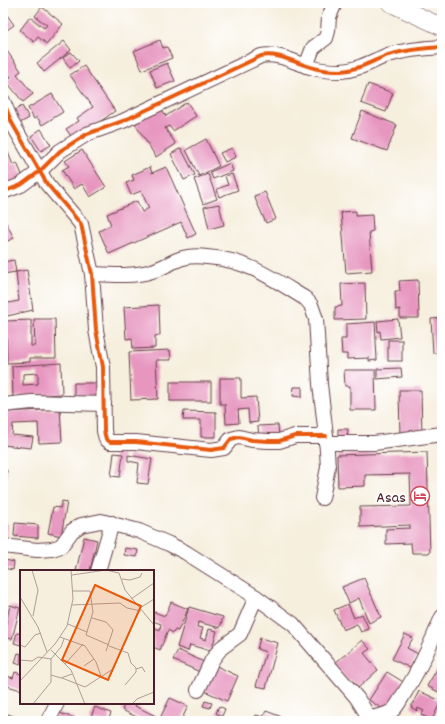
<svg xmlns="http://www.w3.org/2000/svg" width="445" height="724" font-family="Dekko,sans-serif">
  <rect width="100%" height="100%" fill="#fff"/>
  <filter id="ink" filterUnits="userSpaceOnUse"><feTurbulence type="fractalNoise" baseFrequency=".025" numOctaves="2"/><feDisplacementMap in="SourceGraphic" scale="8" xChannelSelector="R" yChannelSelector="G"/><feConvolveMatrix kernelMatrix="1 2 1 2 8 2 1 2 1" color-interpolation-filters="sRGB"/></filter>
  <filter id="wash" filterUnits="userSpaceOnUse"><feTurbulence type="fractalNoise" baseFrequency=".012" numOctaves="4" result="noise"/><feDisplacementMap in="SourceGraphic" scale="16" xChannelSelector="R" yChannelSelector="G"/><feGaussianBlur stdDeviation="0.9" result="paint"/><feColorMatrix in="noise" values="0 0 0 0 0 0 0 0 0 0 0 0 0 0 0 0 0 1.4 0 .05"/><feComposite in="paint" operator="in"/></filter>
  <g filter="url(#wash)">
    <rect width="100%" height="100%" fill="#f6efde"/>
    <g id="blocks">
      <g fill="#e796c0" fill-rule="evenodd">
        <polygon points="42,7 63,24 47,44 38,37 34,42 20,30 30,17 44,28 47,25 35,16"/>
        <polygon points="5,12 14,25 7,30 3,25 3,14"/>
        <polygon points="160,40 163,48 167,47 172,58 142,70 134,51"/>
        <polygon points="64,41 71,50 44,72 37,63"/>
        <polygon points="7,51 21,71 17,74 33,94 23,102 6,81 11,77 3,66 3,53"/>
        <polygon points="71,52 79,61 70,68 63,58"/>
        <polygon points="167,63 175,81 157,88 150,70"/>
        <polygon points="84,66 115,111 74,140 66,129 79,121 77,118 93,107 70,75"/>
        <polygon points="368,84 393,93 386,112 361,103"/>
        <polygon points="52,94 63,112 42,125 37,117 34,119 28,108"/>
        <polygon points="187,102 196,116 173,131 169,126 165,128 176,144 156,157 135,124 151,113 159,105 166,116"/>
        <polygon points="22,106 29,118 20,123 13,111"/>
        <polygon points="362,111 397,125 387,151 352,138"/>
        <polygon points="41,129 51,145 41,151 31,136"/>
        <polygon points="206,139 219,166 199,176 186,150"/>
        <polygon points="181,148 195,175 184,180 171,154"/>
        <polygon points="232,148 236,157 225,162 220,153"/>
        <polygon points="7,150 13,165 17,163 23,177 3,185 3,152"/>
        <polygon points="82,150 106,187 90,197 82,184 74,189 62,170 69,166 65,161"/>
        <polygon points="230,163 233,171 213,179 210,172"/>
        <polygon points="150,167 152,173 166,167 196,234 188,238 181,222 109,254 99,231 111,225 107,214 137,201 142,212 149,208 141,191 131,195 126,183 134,180 132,175"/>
        <polygon points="208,174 217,199 203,204 194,179"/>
        <polygon points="232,174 238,190 219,197 217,189 228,185 225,176"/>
        <polygon points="265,192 276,219 266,223 254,196"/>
        <polygon points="219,204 224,225 209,229 204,207"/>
        <polygon points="356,211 356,216 372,215 373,231 369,232 372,271 346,273 341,212"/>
        <polygon points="3,217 14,238 3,243"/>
        <polygon points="14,260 16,272 3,274 3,262"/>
        <polygon points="27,270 33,310 3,317 3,304 19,301 16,272"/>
        <polygon points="418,280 419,318 400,318 400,309 396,310 395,291 400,291 399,281"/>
        <polygon points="365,283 366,319 335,320 335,307 342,306 341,284"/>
        <polygon points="159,305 160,335 155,336 155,348 133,349 132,338 126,339 124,307"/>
        <polygon points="442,318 442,353 433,353 431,319"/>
        <polygon points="34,319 55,319 56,358 30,358 30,362 7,363 6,321 31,320 31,346 35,346"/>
        <polygon points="398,319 400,337 381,339 380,331 378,332 377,321"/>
        <polygon points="375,322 377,360 369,361 369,358 347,359 347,354 342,354 341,339 346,339 346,324"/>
        <rect x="388" y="340" width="14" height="21"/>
        <polygon points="170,350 171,360 156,360 158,399 131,400 129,352"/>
        <path d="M61,363L62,394L13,397L12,366ZM38,373V384L23,385V374Z"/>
        <polygon points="401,368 402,377 377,379 377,369"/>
        <polygon points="344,370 375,370 376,410 350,410 350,386 345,386"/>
        <polygon points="220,378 241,378 241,398 256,397 258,422 249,423 248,409 238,410 239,423 226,424 225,404 220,404"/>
        <rect x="170" y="382" width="41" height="19"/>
        <polygon points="74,383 98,383 98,398 74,399"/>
        <polygon points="294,387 302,387 302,397 293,396"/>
        <polygon points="399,390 421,390 422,437 400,437"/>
        <polygon points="60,409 62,442 39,443 38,423 13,424 12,435 33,437 31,448 3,445 4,412"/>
        <polygon points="184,411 216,412 216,437 201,437 201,420 183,420"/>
        <polygon points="278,425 279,437 259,438 258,426"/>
        <polygon points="338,429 348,429 347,440 338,439"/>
        <polygon points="427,452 430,553 412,553 411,543 386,544 386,529 410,528 410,525 360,527 360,507 411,506 410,474 365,475 365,486 338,487 337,455"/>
        <polygon points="114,453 123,454 120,477 111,476"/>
        <polygon points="128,455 152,459 148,484 137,483 139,463 128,461"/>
        <polygon points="3,470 7,470 4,502 3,502"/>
        <polygon points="62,501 67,502 61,536 48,533 53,507 60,508"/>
        <polygon points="15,523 38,525 38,538 14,536"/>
        <polygon points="3,524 8,524 7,536 3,536"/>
        <polygon points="84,537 97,540 90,571 76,571"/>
        <polygon points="125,548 138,550 137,557 124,555"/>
        <polygon points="5,560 14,562 13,570 3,568"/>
        <polygon points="364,578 381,617 369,623 359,598 349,603 342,587"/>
        <polygon points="171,602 188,609 178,631 175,630 173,633 168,630 160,650 153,647 153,627 160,630 161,624 153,621 153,613 154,612 165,616"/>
        <polygon points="348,604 354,618 362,614 369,629 361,632 357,624 343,630 334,610"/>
        <polygon points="10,605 20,608 12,639 3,637"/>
        <polygon points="189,607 223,617 220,628 198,622 197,627 203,628 200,638 206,640 209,629 217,631 211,651 190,645 188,651 177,647"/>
        <polygon points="17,633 21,634 21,645 14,643"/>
        <polygon points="405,634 413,638 407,648 418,654 410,668 392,659"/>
        <polygon points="260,638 278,643 266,688 256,686 266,652 257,649"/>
        <polygon points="362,640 370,649 364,653 378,670 358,688 351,680 349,682 334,664"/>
        <polygon points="178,650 204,662 200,672 173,660"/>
        <polygon points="18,653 21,654 21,665 15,663"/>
        <polygon points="442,661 442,694 427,686"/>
        <polygon points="212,664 238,676 227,701 200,689"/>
        <polygon points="15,672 21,674 21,690 4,685 7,676 13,678"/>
        <polygon points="387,672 405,683 387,712 369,700"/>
        <polygon points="419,691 441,701 432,720 421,715 424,711 418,708 417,711 411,707"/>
        <polygon points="170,698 188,706 181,721 145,721 122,710 125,703 137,703 135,706 160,718"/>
        <polygon points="205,701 212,703 210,708 203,706"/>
        <polygon points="219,706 225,709 222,716 216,713"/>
        <polygon points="95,707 111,713 108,721 89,721"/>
        <polygon points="266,711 282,717 280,721 253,721 256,715 263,717"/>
        <polygon points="3,712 26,721 3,721"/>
        <polygon points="57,712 74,718 73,721 54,721"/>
      </g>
    </g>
  </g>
  <g filter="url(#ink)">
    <use href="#blocks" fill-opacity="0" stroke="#643e46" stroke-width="1"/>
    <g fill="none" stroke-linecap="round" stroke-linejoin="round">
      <defs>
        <g id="minor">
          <polyline points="306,66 313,48 326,38 328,31 329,17 335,3"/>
          <polyline points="3,101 12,123 47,184 81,224 92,274 96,330 103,367 104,431 106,439 110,442 136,442 211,450 224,448 231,439 239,437 252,440 268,441 279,441 295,436 326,436"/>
          <path d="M3,192L21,185L40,171L60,151L87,134L123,121L261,56C278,52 297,64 314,68C323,71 332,71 341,71C359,70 372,61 388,55C405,50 424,48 442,47"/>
          <path d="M92,274C111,275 133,277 152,271C163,268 172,261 183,258C190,256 199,256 207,257C248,260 273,279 306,299L311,305L316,319L320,384L326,436L328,467L322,498"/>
          <polyline points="3,405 32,402 104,404"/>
          <polyline points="326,443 374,443 442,434"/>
          <polyline points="3,546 37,550 52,549 61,546 72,531 81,525 101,521 139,531 169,544 185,552 256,597 293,624 357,698 370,719"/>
          <polyline points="98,571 112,523"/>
          <polyline points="198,690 212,660 221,648 240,634 256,597"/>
          <polyline points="48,721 57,703"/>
          <path d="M367,721C375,715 385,717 393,710C398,706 401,698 405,692C420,669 431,643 442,617"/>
        </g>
        <polyline id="tertiary" points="390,3 442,27"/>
      </defs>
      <use href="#minor" stroke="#643e46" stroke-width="16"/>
      <use href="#tertiary" stroke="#643e46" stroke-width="18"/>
      <use href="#minor" stroke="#fff" stroke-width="14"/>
      <use href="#tertiary" stroke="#fff" stroke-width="17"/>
      <defs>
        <g id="cycleway">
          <polyline points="3,101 12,123 47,184 81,224 92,274 96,330 103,367 104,431 106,439 110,442 136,442 211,450 224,448 231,439 239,437 252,440 268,441 279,441 295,436 326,436"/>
          <path d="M3,192L21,185L40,171L60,151L87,134L123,121L261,56C278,52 297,64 314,68C323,71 332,71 341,71C359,70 372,61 388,55C405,50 424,48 442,47"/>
        </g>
      </defs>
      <use href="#cycleway" stroke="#fff" stroke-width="6"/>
      <use href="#cycleway" stroke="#e8590c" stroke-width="4"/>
    </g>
  </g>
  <defs>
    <symbol id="hotel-ring" viewBox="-11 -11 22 22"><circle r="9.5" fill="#fff" stroke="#d1495b" stroke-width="1.5"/><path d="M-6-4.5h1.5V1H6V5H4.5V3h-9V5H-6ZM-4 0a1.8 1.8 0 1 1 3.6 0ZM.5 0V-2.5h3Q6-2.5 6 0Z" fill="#d1495b"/></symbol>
  </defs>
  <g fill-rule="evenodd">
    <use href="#hotel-ring" x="409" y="485" width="22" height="22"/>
  </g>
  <g text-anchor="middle" stroke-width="3" stroke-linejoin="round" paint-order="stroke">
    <g font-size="16" fill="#4a1f2b" stroke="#fff" text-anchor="end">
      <text x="406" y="502">Asas</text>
    </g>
  </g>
  <g transform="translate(20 570)">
    <rect width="134" height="134" fill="#f6efde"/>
    <path fill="none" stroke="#b19c96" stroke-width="1" d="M12,0L18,20L13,46M52,5L86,0L99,3L105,20L134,55M102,9L110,10L120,7L122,3M53,21H70L73,42L66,65L89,75M0,27L18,57L27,82M111,29L134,13M52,35L100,33L107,38L121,41M120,38L134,29M72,48L86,52L93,60L86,81M48,54L67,62M40,67L65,76L76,92L81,106M0,75L5,77L15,65L21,63M89,76L108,83L111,93L116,98V102L105,115M31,80L51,100L65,134M0,90L12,91L18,87L31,89L41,77L44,69M45,94L63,74M64,96L74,89M116,99L122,97L125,102M31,105L41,108L52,104M42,108L65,117L93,99M0,111L35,74L47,56L53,29L51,0M13,134L31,112V89M112,134L117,129L134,122"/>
    <path fill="#e8590c" fill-opacity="0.15" stroke="#e8590c" stroke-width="2" d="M75,15L121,36L88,110L42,90Z"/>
    <rect width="134" height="134" fill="none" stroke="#4a1f2b" stroke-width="2"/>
  </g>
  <rect width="445" height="724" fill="none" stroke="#fff" stroke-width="16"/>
</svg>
